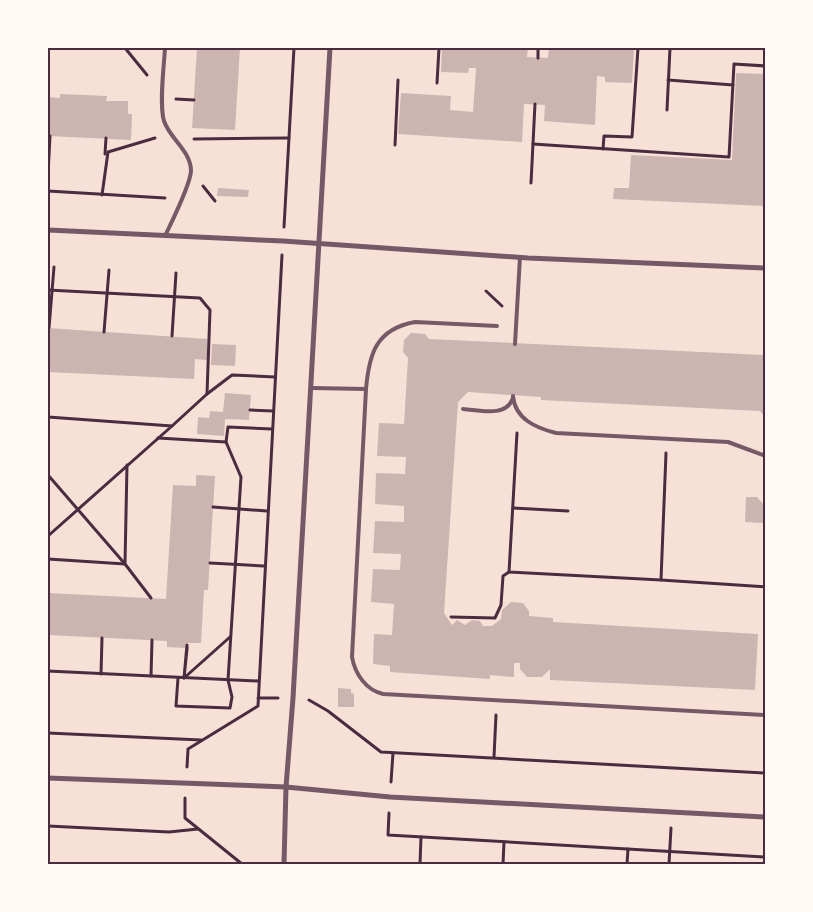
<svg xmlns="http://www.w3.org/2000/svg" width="813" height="912" font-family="Commissioner,sans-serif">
  <rect width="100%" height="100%" fill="#f7e1d7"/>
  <g fill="#ccb4b1">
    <polygon points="197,48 240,48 235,130 192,128"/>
    <polygon points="442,48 528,48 527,57 548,58 549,48 634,48 632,83 605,82 605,77 597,76 595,125 544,121 545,105 524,104 522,142 398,134 401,93 451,96 450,110 473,112 476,68 469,68 468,73 441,72"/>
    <polygon points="736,73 766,74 766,206 613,199 614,188 629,188 631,155 732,160"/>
    <polygon points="60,94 107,96 106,101 128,101 128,114 132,114 131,140 48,136 48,97 60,98"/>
    <polygon points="218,188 249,190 248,197 217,196"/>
    <polygon points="48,328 207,339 207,360 195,359 194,379 48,372"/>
    <polygon points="411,333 425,334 429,339 766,355 766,418 760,411 541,400 541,397 468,392 458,402 444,613 452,625 457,620 465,625 472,620 480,621 483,626 492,626 501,619 502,610 511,602 523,603 529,611 529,616 553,618 553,622 758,634 755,690 550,680 550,669 542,677 527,677 520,669 520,663 514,663 514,677 490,675 490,679 390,672 390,666 373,664 374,634 392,635 394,604 371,602 373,569 400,570 401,554 373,553 375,521 404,522 404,506 375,504 376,473 405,474 406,457 377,456 379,423 404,424 408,358 403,352 404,340"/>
    <polygon points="212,344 236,345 235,366 211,365"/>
    <polygon points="225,393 251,395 249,420 225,419 224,436 197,434 198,417 209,418 210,411 223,412"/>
    <polygon points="196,475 215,476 208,590 204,590 201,643 186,643 185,648 167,647 167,641 48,635 48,593 166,599 173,485 196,486"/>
    <polygon points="746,497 757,497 766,507 766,523 745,522"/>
    <polygon points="338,688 351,689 351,693 354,694 354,707 338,707"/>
  </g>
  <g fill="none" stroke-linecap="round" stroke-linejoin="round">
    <g stroke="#4a2c40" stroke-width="3">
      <polyline points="125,48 147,75"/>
      <polyline points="538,58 538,48"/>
      <polyline points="668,80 733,85"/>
      <polyline points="437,83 439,48"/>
      <polyline points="176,99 194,100"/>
      <polyline points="667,110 670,48"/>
      <polyline points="194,139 289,138"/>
      <polyline points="533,144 729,157 734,64 766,66"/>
      <polyline points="395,145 398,80"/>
      <polyline points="603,149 604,136 632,137 638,48"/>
      <polyline points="105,154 106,138"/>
      <polyline points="48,175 50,136"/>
      <polyline points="531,183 535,104"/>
      <polyline points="203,186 215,201"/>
      <polyline points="48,191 165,198"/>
      <polyline points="102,195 108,152 155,138"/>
      <polyline points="284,227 294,48"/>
      <polyline points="48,290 200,298 210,310 207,394 172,426"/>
      <polyline points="486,291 502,306"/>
      <polyline points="49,328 54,267"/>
      <polyline points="104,332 109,270"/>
      <polyline points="172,336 176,273"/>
      <polyline points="207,394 232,375 275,377"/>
      <polyline points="250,410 273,411"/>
      <polyline points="48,417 172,426 48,536"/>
      <polyline points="517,433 509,572 661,580"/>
      <polyline points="158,438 226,442"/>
      <polyline points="666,453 661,580 766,587"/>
      <polyline points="48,475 125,564 151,598"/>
      <polyline points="213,507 267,511"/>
      <polyline points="513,508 568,511"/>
      <polyline points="48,559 125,564 127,465"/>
      <polyline points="210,563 264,566"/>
      <polyline points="451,617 495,618 501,605 503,576 509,572"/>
      <polygon points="187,645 187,649 184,678"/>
      <polyline points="48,671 258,681"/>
      <polyline points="101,674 102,638"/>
      <polyline points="151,676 152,640"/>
      <polyline points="178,678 176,706 230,708 232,697 228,680 241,477 226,442 228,427 272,429"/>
      <polyline points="184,678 230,637"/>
      <polyline points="258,698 278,698"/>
      <polyline points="309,700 328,711 381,752 766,773"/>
      <polyline points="48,733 201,740"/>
      <polyline points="494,757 496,715"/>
      <polyline points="187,767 188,749 258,706 282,255"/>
      <polyline points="391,782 393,753"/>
      <polyline points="185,798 185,818 242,864"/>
      <polyline points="389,813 388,835 766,857"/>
      <polyline points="48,826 169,832 198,829"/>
      <polyline points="420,864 421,837"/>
      <polyline points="503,864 504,842"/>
      <polyline points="627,864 628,849"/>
      <polyline points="669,864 671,828"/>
    </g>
    <g stroke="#755966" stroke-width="4">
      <path d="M165,48C164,66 159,104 164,121C170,139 191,151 191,171C190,186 172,221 165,236"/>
      <path d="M497,326L415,322C376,329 369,354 366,389L352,657C355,674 366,690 383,694L766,715"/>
      <polyline points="515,344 520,257"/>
      <polyline points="312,388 366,389"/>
      <path d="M513,396C515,419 536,428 556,433L728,442L766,456"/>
      <path d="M463,409C479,410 506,418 513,398"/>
    </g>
    <g stroke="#755966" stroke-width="5">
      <polyline points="48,230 283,241 528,258 766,268"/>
      <polyline points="48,778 286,787 390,797 766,817"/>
      <polyline points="284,864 286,787 293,698 330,48"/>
    </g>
  </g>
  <rect width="813" height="912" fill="none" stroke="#fffaf5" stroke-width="98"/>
  <rect x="49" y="49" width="715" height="814" fill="none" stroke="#4a2c40" stroke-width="2"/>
</svg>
